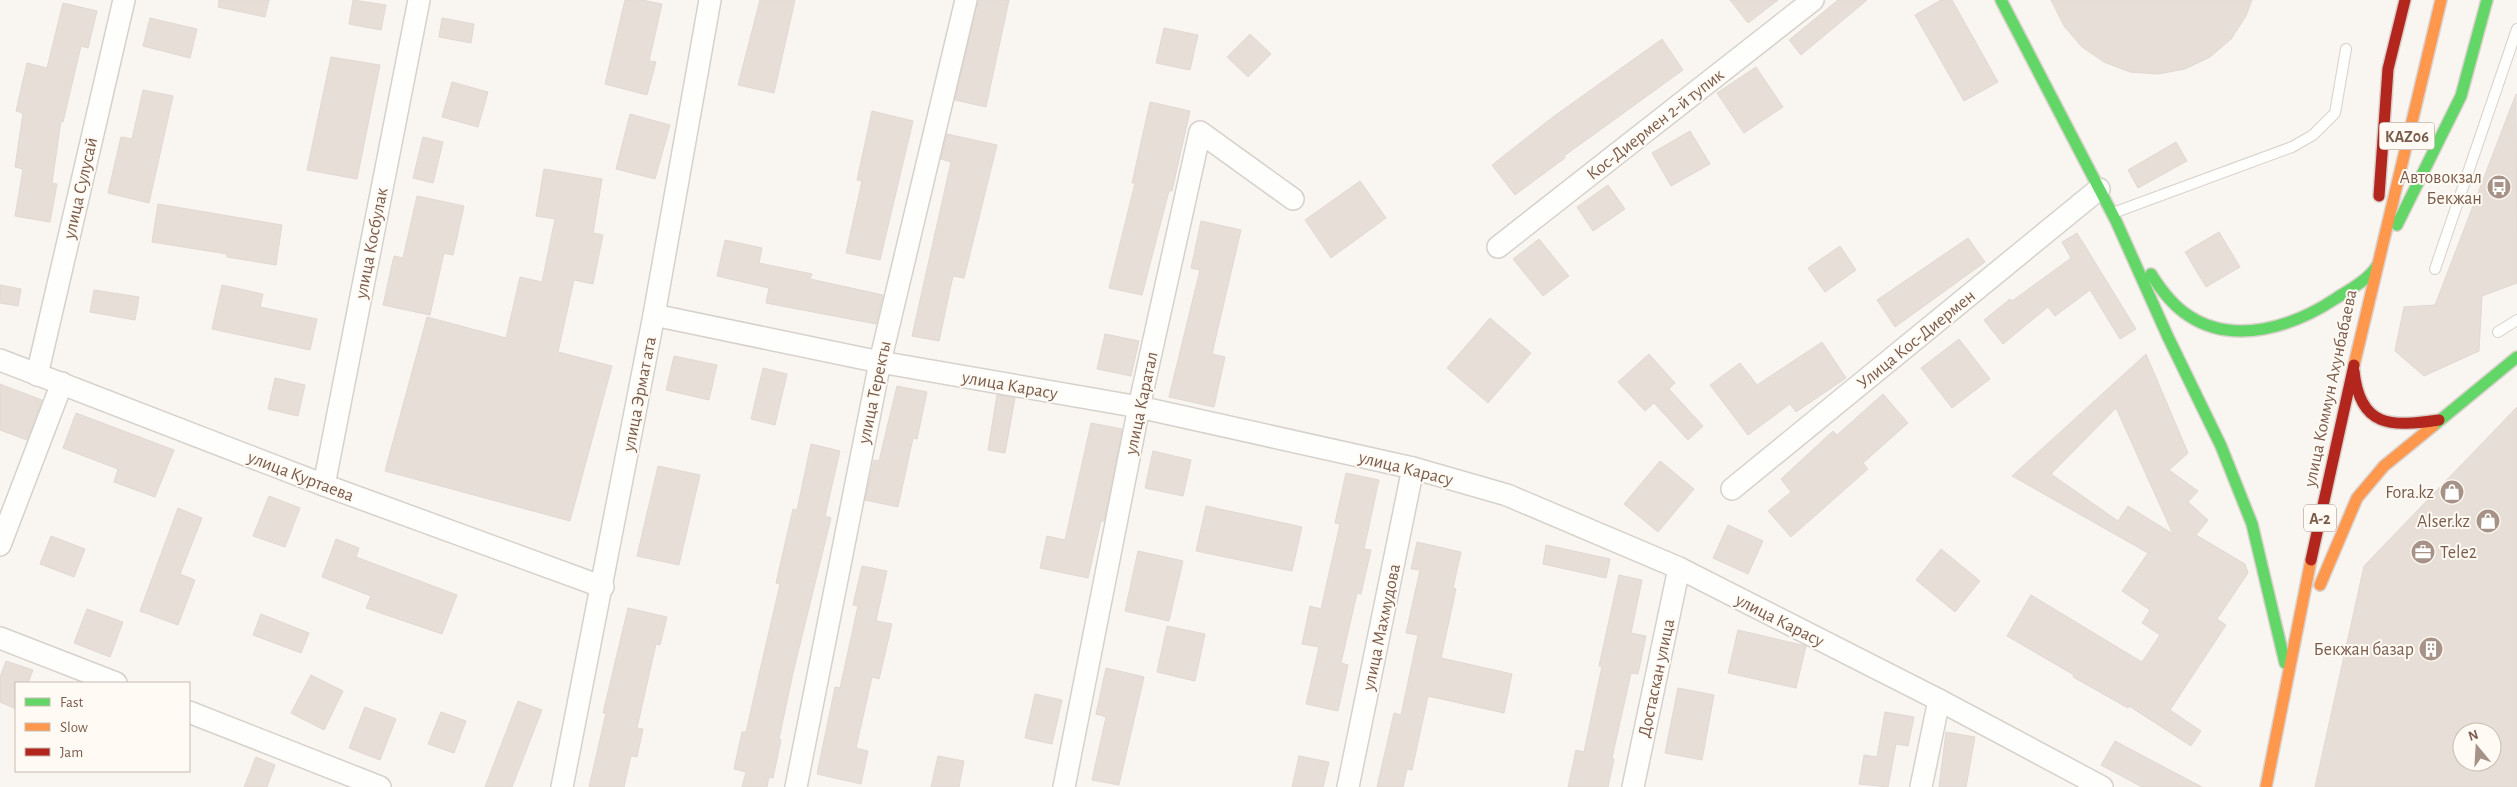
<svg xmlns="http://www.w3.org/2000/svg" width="2517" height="787" font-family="'Alegreya Sans',sans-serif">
  <rect width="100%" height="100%" fill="#f9f5f0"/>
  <g fill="#e6ded7" stroke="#e2d8d2" fill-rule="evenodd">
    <polygon points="219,0 269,0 265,17 218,7"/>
    <polygon points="353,0 386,5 381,30 349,24"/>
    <polygon points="625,0 642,0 662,4 649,61 656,62 647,95 605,84"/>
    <polygon points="760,0 795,0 774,93 738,85"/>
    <polygon points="978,0 1009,0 986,107 955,100"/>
    <polygon points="1730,0 1778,0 1748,23"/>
    <polygon points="1838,0 1867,0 1801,55 1789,40"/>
    <polygon points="1941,0 1952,0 1998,82 1964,101 1915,15"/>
    <polygon points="2051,0 2252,0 2246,16 2231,39 2210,57 2185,69 2158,74 2130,72 2104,62 2082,47 2064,26"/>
    <polygon points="63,3 97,11 88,48 81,46 63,122 61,121 52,183 57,184 50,222 15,216 23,169 15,167 23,113 16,111 27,63 47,68"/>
    <polygon points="150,18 197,29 190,58 143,46"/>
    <polygon points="442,18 474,24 471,43 439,37"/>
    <polygon points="1164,28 1198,35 1190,70 1156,63"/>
    <polygon points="1250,34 1271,54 1248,77 1227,57"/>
    <polygon points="1662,39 1683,70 1564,156 1565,158 1515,195 1492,165 1553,117"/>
    <polygon points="331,57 380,65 357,179 307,170"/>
    <polygon points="1756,67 1783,107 1744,133 1717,93"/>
    <polygon points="452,82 488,92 478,127 442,117"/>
    <polygon points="143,90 173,96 149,203 108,193 121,137 132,139"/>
    <polygon points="2516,94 2517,283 2482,296 2479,351 2424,376 2395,351 2404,307 2435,305"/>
    <polygon points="1150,102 1190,111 1172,191 1169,191 1142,295 1109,288 1135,183 1132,183"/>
    <polygon points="872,111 913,121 880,260 846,253 862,181 857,180"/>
    <polygon points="630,114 670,125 655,179 616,169"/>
    <polygon points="1690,131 1710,164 1671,186 1652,153"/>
    <polygon points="947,134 997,145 964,278 953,276 939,341 912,336 951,162 941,159"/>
    <polygon points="423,137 443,142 433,183 413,178"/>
    <polygon points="2176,142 2187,161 2138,188 2128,170"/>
    <polygon points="544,169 602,179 593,233 603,235 593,284 574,280 558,352 612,366 570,521 385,471 427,317 506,338 520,277 542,282 555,219 536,216"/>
    <polygon points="1360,181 1386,218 1331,258 1305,220"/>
    <polygon points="1608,185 1625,209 1593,231 1577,207"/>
    <polygon points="417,196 464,206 453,255 444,253 430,315 383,305 394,256 403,258"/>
    <polygon points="158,204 282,225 276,265 227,257 227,254 152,242"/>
    <polygon points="1201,221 1241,230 1212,354 1225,357 1214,407 1169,397 1200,270 1191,268"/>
    <polygon points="2219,232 2240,267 2206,287 2185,252"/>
    <polygon points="2077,233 2136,329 2120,339 2090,290 2055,316 2048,307 2003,344 1984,320 2010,299 2012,301 2071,258 2062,242"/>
    <polygon points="1968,238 1985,262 1895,327 1877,300"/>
    <polygon points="1539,239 1569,276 1543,296 1513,259"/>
    <polygon points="725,240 762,248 759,263 812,274 810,279 883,295 876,324 766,303 769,288 717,276"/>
    <polygon points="1840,246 1856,270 1825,292 1808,268"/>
    <polygon points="0,285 21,289 18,306 0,303"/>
    <polygon points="222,285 263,294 260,307 317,319 310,350 212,329"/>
    <polygon points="94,290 139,297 135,320 90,312"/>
    <polygon points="1490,318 1531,353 1488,403 1447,368"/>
    <polygon points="1105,334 1139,341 1131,376 1097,369"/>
    <polygon points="1959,339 1990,379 1952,408 1921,368"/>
    <polygon points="1822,342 1846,378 1796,412 1790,404 1748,435 1710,385 1740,363 1757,385"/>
    <polygon points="1649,354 1675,383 1669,389 1703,426 1688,440 1654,403 1645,411 1618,382"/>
    <path d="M2146,354L2188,453L2169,470L2198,491L2188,502L2208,520L2196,535L2245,564L2248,573L2217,619L2226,625L2170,710L2201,731L2191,746L2129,706L2128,708L2073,677L2074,675L2007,636L2031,595L2142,662L2160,635L2142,623L2150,610L2122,591L2148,553L2012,476ZM2116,408L2173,534L2128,506L2118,521L2051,474Z"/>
    <polygon points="674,356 717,365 709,400 666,390"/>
    <polygon points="763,368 787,374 775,425 751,419"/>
    <polygon points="275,378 305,385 298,416 268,409"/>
    <polygon points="0,384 42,400 27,440 0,430"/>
    <polygon points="897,386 927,392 917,439 913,438 898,507 865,500 874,460 879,461"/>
    <polygon points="1883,394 1908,423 1863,463 1868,469 1791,537 1768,511 1791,492 1781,479 1833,431 1837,435"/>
    <polygon points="997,395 1015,398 1005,453 988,450"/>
    <path d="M2517,407V787H2315L2364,566ZM2462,732H2492V762H2462Z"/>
    <polygon points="76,413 174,450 155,497 114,482 118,469 63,448"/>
    <polygon points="1091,423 1122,429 1104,521 1101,521 1088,578 1040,568 1047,536 1065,540"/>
    <polygon points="811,444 840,451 825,516 831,518 793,673 779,739 781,740 773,778 769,777 767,787 742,787 746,772 734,769 742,732 746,732 761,666 780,584 776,583 793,509 797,510"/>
    <polygon points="1153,451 1191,460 1183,496 1145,488"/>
    <polygon points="1660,461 1694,489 1658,532 1624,504"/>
    <polygon points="658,466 700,475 679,565 637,556"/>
    <polygon points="1346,473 1379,480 1364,549 1371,550 1361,594 1357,593 1341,663 1348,665 1338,711 1306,704 1319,647 1302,644 1310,606 1321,609 1340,524 1335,523"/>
    <polygon points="269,496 300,508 285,547 253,536"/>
    <polygon points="1206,506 1302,527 1292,571 1196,551"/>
    <polygon points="178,508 202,518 180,574 195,580 178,625 140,611"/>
    <polygon points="1728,525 1763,541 1748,574 1713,558"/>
    <polygon points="51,536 85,549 74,577 40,564"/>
    <polygon points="336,539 359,548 356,557 457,595 442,634 366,608 371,596 322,577"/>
    <polygon points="1417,542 1461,552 1453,588 1456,589 1441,658 1512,674 1504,713 1428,696 1412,770 1407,769 1403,787 1377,787 1394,713 1401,715 1418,635 1406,633 1420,570 1411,569"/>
    <polygon points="1546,545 1610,559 1606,578 1543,564"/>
    <polygon points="1941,549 1980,581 1955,612 1916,580"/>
    <polygon points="1138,551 1183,561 1169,621 1125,611"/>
    <polygon points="862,566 887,571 876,621 892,624 879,679 872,677 856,748 868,751 861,784 817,774 835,687 840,688 858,606 853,605"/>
    <polygon points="1619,575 1642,580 1631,633 1646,636 1638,674 1631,673 1612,758 1614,759 1608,787 1568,787 1576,750 1584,752 1602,666 1599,666"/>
    <polygon points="628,608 667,617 660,645 656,644 637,728 643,729 637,757 631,756 624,787 589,787 606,713 603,713"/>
    <polygon points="87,609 123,622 110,657 74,643"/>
    <polygon points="261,614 309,633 301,653 253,635"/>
    <polygon points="1167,626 1205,634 1195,681 1157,672"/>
    <polygon points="1738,630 1806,646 1796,688 1728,673"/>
    <polygon points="6,661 33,670 28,683 16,683 16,709 0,702 0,677"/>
    <polygon points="1106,668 1144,677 1119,785 1092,780 1106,717 1096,714"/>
    <polygon points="311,675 343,691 324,730 291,713"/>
    <polygon points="1678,688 1714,695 1702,760 1665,753"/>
    <polygon points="1035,694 1062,700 1052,744 1025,738"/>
    <polygon points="518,701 542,710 512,787 485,787"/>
    <polygon points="365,707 396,719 380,760 349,748"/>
    <polygon points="441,712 466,721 454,753 428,744"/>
    <polygon points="1885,712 1914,717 1908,746 1896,744 1888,787 1859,784 1864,755 1877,757"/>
    <polygon points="1946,732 1975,737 1966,787 1939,787"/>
    <polygon points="2115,741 2202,787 2142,787 2101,765"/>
    <polygon points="938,756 964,761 959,787 931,787"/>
    <polygon points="1299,756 1329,762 1323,787 1292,787"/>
    <polygon points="256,757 275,765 267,787 244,787"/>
  </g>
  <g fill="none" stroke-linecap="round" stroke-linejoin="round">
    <defs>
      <g id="lane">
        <polyline points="2113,213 2292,147 2313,135 2335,113 2346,49"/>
        <polyline points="2435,269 2517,29"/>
        <polyline points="2498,332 2517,320"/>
      </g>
      <g id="street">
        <polyline points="1498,247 1813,0"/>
        <polyline points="654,315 880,362 1139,407 1413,468 1507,495 1679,568 1939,700 2102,787"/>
        <polyline points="0,360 324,485 603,587"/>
        <polyline points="37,375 124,0"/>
        <polyline points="324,485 419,0"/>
        <polyline points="1732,489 2099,189"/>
        <polyline points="0,545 62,383"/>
        <polyline points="0,638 116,683"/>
        <polyline points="189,712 380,787"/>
        <polyline points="562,787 654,315 710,0"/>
        <polyline points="796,787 880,362 966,0"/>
        <polyline points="1064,787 1139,407 1200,132 1293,199"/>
        <polyline points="1348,787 1413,468"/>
        <polyline points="1633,787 1679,568"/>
        <polyline points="1921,787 1939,700"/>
      </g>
      <g id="fast">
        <polyline points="2001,0 2116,221 2168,337 2221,446 2252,524 2285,663"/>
        <polyline points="2397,225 2461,96 2487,0"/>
        <path d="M2151,274C2161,290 2173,306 2189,316C2235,346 2294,326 2335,299C2349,290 2368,280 2377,266"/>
        <polyline points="2433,426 2517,357"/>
      </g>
      <g id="slow">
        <polyline points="2354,365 2441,0"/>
        <polyline points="2320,585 2357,498 2384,466 2433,426"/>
        <polyline points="2266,787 2311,560"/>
      </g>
      <g id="jam">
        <polyline points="2379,196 2388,69 2405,0"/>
        <path d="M2354,371C2360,428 2391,427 2439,420"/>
        <polyline points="2311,560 2354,365"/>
      </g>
    </defs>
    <use href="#lane" stroke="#d7d1cb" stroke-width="12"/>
    <use href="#street" stroke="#d7d1cb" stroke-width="24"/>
    <use href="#fast" stroke="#dad1cc" stroke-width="14"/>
    <use href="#slow" stroke="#dad1cc" stroke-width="14"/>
    <use href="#jam" stroke="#dad1cc" stroke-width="14"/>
    <use href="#lane" stroke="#fefefd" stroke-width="10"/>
    <use href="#street" stroke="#fefefd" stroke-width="21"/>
    <use href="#fast" stroke="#63d668" stroke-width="11"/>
    <use href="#slow" stroke="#ff974d" stroke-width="11"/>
    <use href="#jam" stroke="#b3261e" stroke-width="11"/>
  </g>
  <defs>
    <symbol id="bus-disc" viewBox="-11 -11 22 22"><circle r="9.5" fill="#a69286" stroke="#fffaf3"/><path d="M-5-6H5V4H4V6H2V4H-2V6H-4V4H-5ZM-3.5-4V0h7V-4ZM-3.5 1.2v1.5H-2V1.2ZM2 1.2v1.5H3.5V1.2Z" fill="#fff"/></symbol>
    <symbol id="shop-disc" viewBox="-11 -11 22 22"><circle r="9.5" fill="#a69286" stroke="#fffaf3"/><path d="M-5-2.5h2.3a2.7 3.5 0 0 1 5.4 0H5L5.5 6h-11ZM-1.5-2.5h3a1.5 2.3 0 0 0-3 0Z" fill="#fff"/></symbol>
    <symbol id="office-disc" viewBox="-11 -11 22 22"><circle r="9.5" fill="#a69286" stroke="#fffaf3"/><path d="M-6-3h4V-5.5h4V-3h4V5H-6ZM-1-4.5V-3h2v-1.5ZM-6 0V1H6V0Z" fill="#fff"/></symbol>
    <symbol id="building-disc" viewBox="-11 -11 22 22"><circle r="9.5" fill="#a69286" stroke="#fffaf3"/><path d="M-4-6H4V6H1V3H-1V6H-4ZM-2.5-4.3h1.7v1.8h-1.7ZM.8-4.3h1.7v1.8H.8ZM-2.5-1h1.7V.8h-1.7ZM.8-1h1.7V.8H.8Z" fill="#fff"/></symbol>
  </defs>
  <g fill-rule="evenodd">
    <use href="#bus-disc" x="2485" y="173" width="28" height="28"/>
    <use href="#shop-disc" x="2438" y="478" width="28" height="28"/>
    <use href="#shop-disc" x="2474" y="507" width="28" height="28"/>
    <use href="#office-disc" x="2409" y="538" width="28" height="28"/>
    <use href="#building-disc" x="2417" y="635" width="28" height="28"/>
  </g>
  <g text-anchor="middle" stroke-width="4" stroke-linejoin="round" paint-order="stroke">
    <g fill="#fffaf3" stroke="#a28b7f" stroke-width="1">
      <rect x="2379.5" y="122.5" width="55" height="27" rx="4"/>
      <rect x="2304" y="504.5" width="32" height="27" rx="4"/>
    </g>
    <g font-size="16" font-weight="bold" fill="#7a5c4d">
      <text x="2407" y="142">KАZ06</text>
      <text x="2320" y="524">A-2</text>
    </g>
    <g font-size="18" fill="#7a5c4d" stroke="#fffaf3">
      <text transform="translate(1655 124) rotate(-38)" y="6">Кос-Диермен 2-й тупик</text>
      <text transform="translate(80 188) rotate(-77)" y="6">улица Сулусай</text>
      <text transform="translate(371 243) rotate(-79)" y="6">улица Косбулак</text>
      <text transform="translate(1916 339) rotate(-39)" y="6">Улица Кос-Диермен</text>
      <text transform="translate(1010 385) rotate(10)" y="6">улица Карасу</text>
      <text transform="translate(2330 388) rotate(-78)" y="6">улица Коммун Ахунбабаева</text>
      <text transform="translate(874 392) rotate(-78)" y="6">улица Теректы</text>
      <text transform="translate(639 394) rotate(-79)" y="6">улица Эрмат ата</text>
      <text transform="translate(1141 403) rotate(-78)" y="6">улица Каратал</text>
      <text transform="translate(1406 468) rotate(14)" y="6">улица Карасу</text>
      <text transform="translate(301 476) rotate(21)" y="6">улица Куртаева</text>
      <text transform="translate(1780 620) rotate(27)" y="6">улица Карасу</text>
      <text transform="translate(1381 627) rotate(-78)" y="6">улица Махмудова</text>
      <text transform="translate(1656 678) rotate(-78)" y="6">Достаскан улица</text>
    </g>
    <g font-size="18" fill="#7a5c4d" stroke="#fffaf3" text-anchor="end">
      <text x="2482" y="183">Автовокзал<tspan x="2482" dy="21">Бекжан</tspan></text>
      <text x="2434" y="498">Fora.kz</text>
      <text x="2470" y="527">Alser.kz</text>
      <text x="2440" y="558" text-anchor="start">Tele2</text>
      <text x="2414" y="655">Бекжан базар</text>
    </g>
  </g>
  <rect x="15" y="682" width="175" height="90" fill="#fffaf3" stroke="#cabbb1"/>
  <rect x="25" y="698" width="25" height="8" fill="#63d668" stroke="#cabbb1"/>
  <text x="60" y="707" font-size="15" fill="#7a5c4d">Fast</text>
  <rect x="25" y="723" width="25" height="8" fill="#ff974d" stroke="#cabbb1"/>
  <text x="60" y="732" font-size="15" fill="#7a5c4d">Slow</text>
  <rect x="25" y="748" width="25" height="8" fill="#b3261e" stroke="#cabbb1"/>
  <text x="60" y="757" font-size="15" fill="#7a5c4d">Jam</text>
  <g transform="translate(2477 747) rotate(342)"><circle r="24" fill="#fffaf3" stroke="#cabbb1"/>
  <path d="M0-4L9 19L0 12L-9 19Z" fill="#a69286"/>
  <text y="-8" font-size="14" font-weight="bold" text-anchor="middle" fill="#7a5c4d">N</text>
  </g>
</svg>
